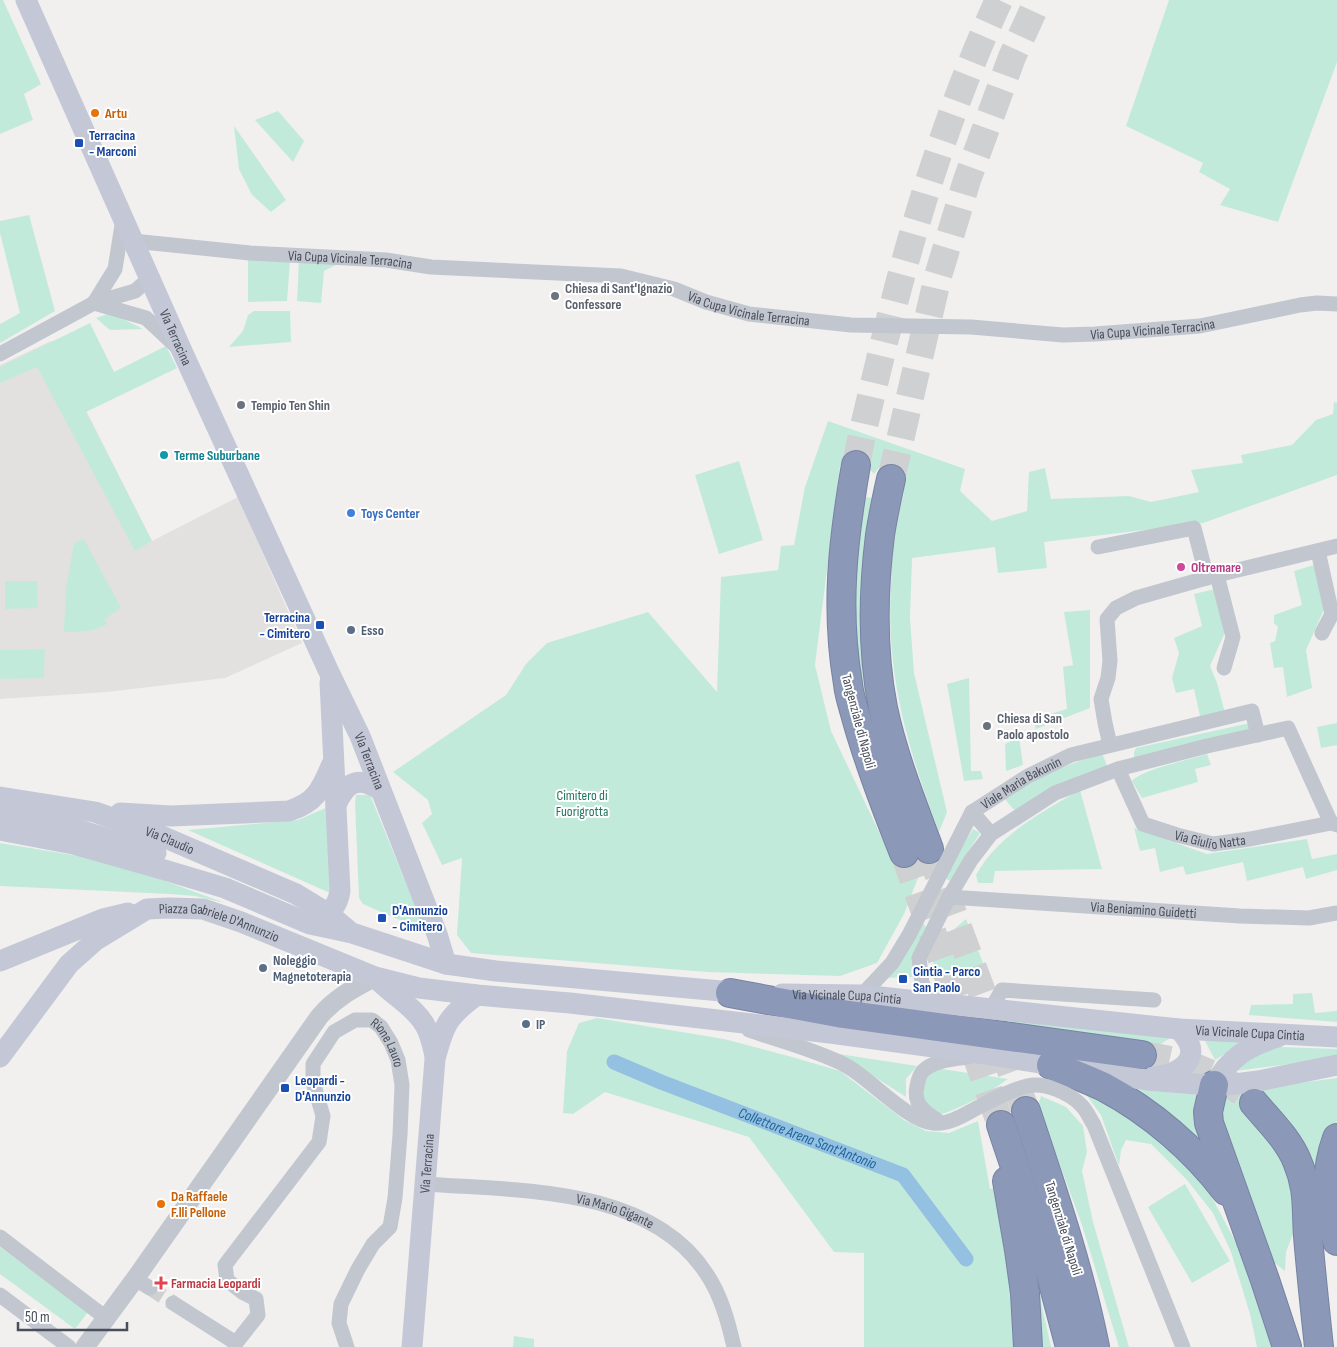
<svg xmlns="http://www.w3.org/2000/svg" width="1337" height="1347" font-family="'Sofia Sans Condensed',sans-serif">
  <rect width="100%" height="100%" fill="#f1f0ef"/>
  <polygon fill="#e2e1e0" points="51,341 152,541 238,497 302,643 225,678 107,692 0,699 0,365"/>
  <g fill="#c2eadb">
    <polygon points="0,0 3,0 41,84 24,94 33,120 0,134"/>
    <polygon points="1169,0 1337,0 1337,62 1278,222 1220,205 1230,189 1199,172 1203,163 1126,126"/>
    <polygon points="278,111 304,141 293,162 255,120"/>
    <polygon points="234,126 286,200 271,212 252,195 239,169"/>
    <polygon points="29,215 55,311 0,343 0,324 20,313 0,233 0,221"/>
    <polygon points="248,259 290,261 287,301 248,302"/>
    <polygon points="299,260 342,262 324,271 321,303 297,301"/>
    <polygon points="254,311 290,311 291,342 229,347 243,331 248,315"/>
    <polygon points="111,313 143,329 110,330 96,318"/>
    <polygon points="90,323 114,372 166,346 177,368 86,412 152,541 135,551 37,367 0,383 0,367"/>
    <path d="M1334,402L1337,403V475L1203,523L1044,542L1047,568L998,573L995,547L912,558L910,618L914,673L947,812L939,832C909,753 885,673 891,587C892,565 892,541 896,519C899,509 905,496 904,486C903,476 900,469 894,461L882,464L874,474L857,455L849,452L840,466L815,665L831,731L890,855L929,849L904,914L877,963L840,976L707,972L471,953L457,935L462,858L442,865L422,823L432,814L428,800L393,772L506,695L526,664L547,643L648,612L717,692L721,577L778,570L781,546L794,545L805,487L828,421L965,469L960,491L992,521L1027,511L1029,472L1045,468L1051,499L1129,496L1151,502L1199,492L1191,470L1243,463L1241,455L1292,445L1316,420L1333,414Z"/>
    <polygon points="739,461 763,540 719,554 695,475"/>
    <polygon points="863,497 874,498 862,576 863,654 890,785 870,727 857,654 854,575"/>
    <path d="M84,539L121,608L105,619L107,624C93,632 80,632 64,632L66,588L74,543Z"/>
    <polygon points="1314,565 1325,607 1306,650 1312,688 1287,697 1283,667 1274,668 1270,643 1275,641 1278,627 1274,623 1274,615 1302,605 1294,571"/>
    <polygon points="5,581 37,581 38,608 5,609"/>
    <polygon points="1215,589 1226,630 1210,666 1217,683 1225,713 1200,716 1194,689 1176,693 1172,678 1179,653 1174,638 1202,626 1194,594"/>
    <polygon points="1090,610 1090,708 1036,729 1033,719 1067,709 1063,667 1073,665 1064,612"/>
    <polygon points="45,649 44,678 0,679 0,650"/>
    <polygon points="969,678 971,771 981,771 983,779 964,781 947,684"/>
    <polygon points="1250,723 1252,732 1136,758 1134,757 1134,752 1136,748"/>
    <polygon points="1337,723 1337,745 1321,748 1317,727"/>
    <polygon points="1019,737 1023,765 1006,771 1005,744"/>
    <polygon points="1102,753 1108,768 1014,810 1004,798 1049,772"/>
    <path d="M1207,754L1211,765L1195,769L1198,782L1142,798L1132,781C1143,769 1189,760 1207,754Z"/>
    <path d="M1080,790L1102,869L995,871L993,883H978L976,875C998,835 1042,812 1080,790Z"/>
    <polygon points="356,795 370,795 421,920 416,927 363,904 359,898 355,803"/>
    <polygon points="328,807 330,893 188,830 298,820"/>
    <polygon points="1134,828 1207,854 1307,839 1312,859 1337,854 1337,870 1306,879 1303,867 1247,881 1243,862 1186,875 1183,866 1160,872 1155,848 1140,851"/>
    <polygon points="973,829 980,833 950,881 943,877"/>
    <polygon points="0,843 97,859 138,871 225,903 195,896 169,894 0,886"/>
    <polygon points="966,919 990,981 938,976 933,962 946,936"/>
    <polygon points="922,922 926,927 913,957 913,977 884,978"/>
    <polygon points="1312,993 1315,1013 1337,1011 1337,1022 1249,1015 1251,1005 1293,1004 1293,994"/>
    <polygon points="597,1018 724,1039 792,1057 840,1071 904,1120 926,1131 949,1133 978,1121 990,1189 1000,1187 1019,1347 864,1347 864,1253 834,1252 749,1137 605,1092 573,1114 563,1113 567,1051 579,1023"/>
    <polygon points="1010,1018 1173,1036 1153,1049 1009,1032"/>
    <polygon points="1204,1039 1248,1039 1215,1060"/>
    <polygon points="1281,1047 1337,1049 1337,1058 1235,1071 1254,1053"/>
    <polygon points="839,1054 917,1066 906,1079 906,1097"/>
    <path d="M935,1068L1008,1079C987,1094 964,1107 939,1115C919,1100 918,1086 935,1068Z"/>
    <polygon points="1337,1078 1337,1121 1327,1143 1325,1214 1277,1142 1301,1213 1286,1252 1285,1271 1270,1259 1220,1129 1223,1093"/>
    <polygon points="1082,1089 1128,1114 1188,1166 1207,1188 1243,1256 1259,1298 1272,1347 1257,1347 1250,1314 1231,1252 1213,1213 1187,1180 1151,1144 1126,1140 1121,1150 1119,1166 1101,1115"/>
    <polygon points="1130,1089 1201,1095 1207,1150"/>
    <polygon points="1041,1096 1066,1107 1083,1126 1087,1152 1082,1171 1093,1222 1129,1347 1119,1347 1082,1225 1038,1105"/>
    <polygon points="1185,1184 1230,1261 1192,1283 1148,1207"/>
    <polygon points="0,1247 88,1312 75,1329 0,1274"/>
    <polygon points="1034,1269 1051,1347 1039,1347"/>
    <polygon points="514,1336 534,1339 534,1347 513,1347"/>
  </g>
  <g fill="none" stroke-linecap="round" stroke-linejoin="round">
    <path stroke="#94c0e2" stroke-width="15" id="s1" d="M614,1062L661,1082L903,1175L966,1259"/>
    <polyline stroke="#cfd0d1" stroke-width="15" stroke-dasharray="15 8" stroke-linecap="butt" points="150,1288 173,1303"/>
    <g stroke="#cfd0d1" stroke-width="28" stroke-dasharray="28 14" stroke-linecap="butt">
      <path d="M856,465C863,427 873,389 882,351C911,231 947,112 999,0"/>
      <polyline points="891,479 938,276 967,180 1012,57 1038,0"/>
      <polyline points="929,849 1026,1111"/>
      <polyline points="904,853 1001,1125"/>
      <path d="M1142,1055C1183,1061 1208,1069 1242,1092"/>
    </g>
    <defs>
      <g id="motorway">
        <path d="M856,465C843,540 835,608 848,684C849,695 853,706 856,717C869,764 886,808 904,853"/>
        <path d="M891,479C887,497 883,516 880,535C873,591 872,652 883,708C893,756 912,803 929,849"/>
        <polyline points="730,993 843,1014 1142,1055"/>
        <path d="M1051,1065C1069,1072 1087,1079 1104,1087C1151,1112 1194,1149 1226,1191"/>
        <polyline points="1214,1085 1208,1112 1209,1123 1265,1280 1287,1347"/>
        <path d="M1254,1103C1269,1121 1288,1139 1297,1161C1309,1189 1306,1208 1308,1236C1311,1273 1315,1310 1319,1347"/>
        <path d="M1026,1111C1052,1189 1079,1267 1095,1347"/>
        <polyline points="1001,1125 1049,1268 1070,1347"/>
        <path d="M1337,1138C1323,1177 1328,1202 1337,1241"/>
        <polyline points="1007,1181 1019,1250 1025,1293 1028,1347"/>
      </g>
    </defs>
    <use href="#motorway" stroke="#7783a4" stroke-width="30"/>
    <g stroke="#c1c6cf" stroke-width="15">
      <path id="s2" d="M133,241L250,253L386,260L431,267L621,276L674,289L706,302L749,314L851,325L971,327L1063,335L1095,334L1200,326L1300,305L1317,303L1337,304"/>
      <polyline points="94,303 146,318 177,347"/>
      <polyline points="94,303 115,269 123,219"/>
      <polyline points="0,354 94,303 135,291 150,278"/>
      <polyline points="1098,547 1194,528 1207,578"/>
      <polyline points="1318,551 1332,614 1322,633"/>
      <polyline points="1217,575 1233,637 1224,668"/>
      <polyline points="1110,745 1105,723 1101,699 1108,678 1110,661 1107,619 1116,608 1136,598 1217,575 1337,546"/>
      <path id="s3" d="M1118,769L1143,824L1177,835L1213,844L1250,839L1331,823L1337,825"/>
      <polyline points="972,812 991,834"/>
      <path id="s4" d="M949,897L1240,916L1309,918L1337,913"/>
      <path id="s5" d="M862,995L892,963L909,935L972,812L1028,776L1071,755L1252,711L1258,735"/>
      <polyline points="933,1003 922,983 919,958 949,897 971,860 991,834 1055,793 1118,769 1207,746 1288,728 1331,823"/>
      <polyline points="991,1009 1002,990 1154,1000"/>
      <path d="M749,1030C780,1041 816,1050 845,1065C870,1078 906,1120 933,1123C948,1125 962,1116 975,1109C991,1101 1009,1090 1027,1086C1045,1082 1070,1093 1082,1106C1087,1111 1090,1119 1094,1125L1183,1347"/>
      <path d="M937,1120C923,1111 913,1103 917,1086C918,1081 920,1074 923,1071C934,1060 954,1059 968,1057"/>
      <path id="s6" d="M426,1184C518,1191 649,1186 706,1273C721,1295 728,1321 734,1347"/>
      <polyline points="0,1237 106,1318"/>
      <polyline points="135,1279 150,1288"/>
      <polyline points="0,1295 69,1347"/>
      <polyline points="173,1303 236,1343 235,1347"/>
      <path id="s7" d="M236,1343L258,1315L256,1299L242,1292L227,1280L225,1265L319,1142L323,1116L313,1082V1064L334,1032L355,1020H372L381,1027L391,1043L398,1060L402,1085L400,1135L395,1198L390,1227L373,1244L358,1269L341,1304L339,1323L347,1347"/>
    </g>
    <path stroke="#c1c6cf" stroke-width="19" d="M85,1347L135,1279L319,1017C335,998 354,988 375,977"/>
    <g stroke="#c4c8d6" stroke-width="21">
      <path id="s8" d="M26,0L182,351L329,672L360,736L437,934L446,964"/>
      <path id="s9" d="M0,797L95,812L159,835L296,894L329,914L348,930"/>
      <path d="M336,805C346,783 357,775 380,790"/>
      <polyline points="0,813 56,823 156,853"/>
      <path d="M120,813L171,816L289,811C317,802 321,789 332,764"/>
      <polyline points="0,830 73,844 158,868 225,888 310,924 352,933 446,964 496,971 744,993"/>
      <path d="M316,921C330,915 338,905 340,891L330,682"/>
      <polyline points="0,961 103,919 128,913"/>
      <path d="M377,979C392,995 418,1009 427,1029C431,1037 433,1047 435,1056"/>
      <path id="s10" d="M782,994L862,995L1179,1029L1337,1037"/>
      <path id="s11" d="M0,1057L69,964L96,940L147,909L169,908L203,909L241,922L375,977L419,988L477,995L570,1003L830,1033L985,1054L1146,1080L1195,1084L1227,1085L1258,1081L1337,1065"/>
      <path d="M1153,1077C1169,1076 1196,1067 1190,1046C1188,1039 1183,1034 1179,1029"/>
      <path d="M1214,1085C1229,1058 1248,1046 1278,1037"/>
      <path id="s12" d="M412,1347L435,1059C444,1024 448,1016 477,995"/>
    </g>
    <use href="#motorway" stroke="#8c98b8" stroke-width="28"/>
  </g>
  <g fill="#e8710a" stroke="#fff" stroke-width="2">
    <circle cx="95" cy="113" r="5"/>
    <circle cx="161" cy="1204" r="5"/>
  </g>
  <g fill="#1a4fb4" stroke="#fff" stroke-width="2">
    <rect x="74" y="138" width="10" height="10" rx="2.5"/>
    <rect x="315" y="620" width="10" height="10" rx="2.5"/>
    <rect x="377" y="913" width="10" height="10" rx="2.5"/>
    <rect x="898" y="974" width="10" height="10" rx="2.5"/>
    <rect x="280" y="1083" width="10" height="10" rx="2.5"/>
  </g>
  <g fill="#6b7280" stroke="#fff" stroke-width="2">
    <circle cx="555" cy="296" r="5"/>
    <circle cx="241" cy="405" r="5"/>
    <circle cx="987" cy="726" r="5"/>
  </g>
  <circle fill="#0f9aa8" stroke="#fff" stroke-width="2" cx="164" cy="455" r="5"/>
  <circle fill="#3f7fe0" stroke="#fff" stroke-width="2" cx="351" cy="513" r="5"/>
  <circle fill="#d1479c" stroke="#fff" stroke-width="2" cx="1181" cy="567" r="5"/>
  <g fill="#5c6f8a" stroke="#fff" stroke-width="2">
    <circle cx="351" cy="630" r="5"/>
    <circle cx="263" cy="968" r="5"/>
    <circle cx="526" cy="1024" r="5"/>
  </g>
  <path fill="#e0444e" stroke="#fff" stroke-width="2" d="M158.5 1275.5h5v5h5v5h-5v5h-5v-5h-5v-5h5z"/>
  <g text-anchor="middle" stroke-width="4" stroke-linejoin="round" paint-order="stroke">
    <g font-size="14" font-weight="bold" fill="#c56008" stroke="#fff" text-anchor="start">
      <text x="105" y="118">Artu</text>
      <text x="171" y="1201">Da Raffaele<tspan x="171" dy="16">F.lli Pellone</tspan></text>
    </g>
    <g font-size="14" font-weight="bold" fill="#164399" stroke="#fff" text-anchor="start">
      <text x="89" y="140">Terracina<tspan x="89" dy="16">- Marconi</tspan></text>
      <text x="310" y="622" text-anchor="end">Terracina<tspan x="310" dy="16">- Cimitero</tspan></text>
      <text x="392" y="915">D'Annunzio<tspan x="392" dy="16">- Cimitero</tspan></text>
      <text x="913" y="976">Cintia - Parco<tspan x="913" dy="16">San Paolo</tspan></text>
      <text x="295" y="1085">Leopardi -<tspan x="295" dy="16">D'Annunzio</tspan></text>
    </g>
    <g font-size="14" fill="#494e5a" stroke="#fff">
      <text dy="5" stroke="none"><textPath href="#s2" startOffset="218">Via Cupa Vicinale Terracina</textPath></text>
      <text dy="5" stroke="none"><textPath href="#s2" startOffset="622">Via Cupa Vicinale Terracina</textPath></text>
      <text dy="5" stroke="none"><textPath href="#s2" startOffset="1028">Via Cupa Vicinale Terracina</textPath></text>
      <text dy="5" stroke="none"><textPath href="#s8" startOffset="369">Via Terracina</textPath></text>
      <text transform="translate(859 721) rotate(75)" y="5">Tangenziale di Napoli</text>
      <text dy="5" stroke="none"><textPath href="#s8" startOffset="835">Via Terracina</textPath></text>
      <text dy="5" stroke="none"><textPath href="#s5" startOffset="272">Viale Maria Bakunin</textPath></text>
      <text dy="5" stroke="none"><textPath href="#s3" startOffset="130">Via Giulio Natta</textPath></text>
      <text dy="5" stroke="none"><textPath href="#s9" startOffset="176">Via Claudio</textPath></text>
      <text dy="5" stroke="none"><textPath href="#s4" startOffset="195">Via Beniamino Guidetti</textPath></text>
      <text dy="5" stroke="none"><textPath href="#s11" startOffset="286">Piazza Gabriele D'Annunzio</textPath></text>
      <text dy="5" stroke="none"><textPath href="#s10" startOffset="65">Via Vicinale Cupa Cintia</textPath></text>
      <text dy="5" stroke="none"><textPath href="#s10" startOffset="470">Via Vicinale Cupa Cintia</textPath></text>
      <text dy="5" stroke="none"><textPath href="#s7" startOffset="444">Rione Lauro</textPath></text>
      <text dy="5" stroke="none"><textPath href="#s12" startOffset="184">Via Terracina</textPath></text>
      <text dy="5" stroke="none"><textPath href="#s6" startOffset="192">Via Mario Gigante</textPath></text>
      <text transform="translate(1064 1228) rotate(73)" y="5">Tangenziale di Napoli</text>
    </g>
    <g font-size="14" font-weight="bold" fill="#5b616d" stroke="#fff" text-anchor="start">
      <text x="565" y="293">Chiesa di Sant'Ignazio<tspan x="565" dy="16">Confessore</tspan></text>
      <text x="251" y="410">Tempio Ten Shin</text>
      <text x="997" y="723">Chiesa di San<tspan x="997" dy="16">Paolo apostolo</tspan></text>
    </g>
    <g font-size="14" font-weight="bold" fill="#0d838f" stroke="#fff" text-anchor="start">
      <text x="174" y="460">Terme Suburbane</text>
    </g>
    <g font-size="14" font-weight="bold" fill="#366cbe" stroke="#fff" text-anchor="start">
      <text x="361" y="518">Toys Center</text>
    </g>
    <g font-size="14" font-weight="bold" fill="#b23c85" stroke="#fff" text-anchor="start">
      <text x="1191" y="572">Oltremare</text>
    </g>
    <g font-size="14" font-weight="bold" fill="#4e5e75" stroke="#fff" text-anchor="start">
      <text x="361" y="635">Esso</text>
      <text x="273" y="965">Noleggio<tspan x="273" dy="16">Magnetoterapia</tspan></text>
      <text x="536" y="1029">IP</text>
    </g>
    <g font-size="14" fill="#21745d" stroke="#fff">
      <text x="582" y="800">Cimitero di<tspan x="582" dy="16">Fuorigrotta</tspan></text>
    </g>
    <g font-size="14" font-weight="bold" fill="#be3a42" stroke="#fff" text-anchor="start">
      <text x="171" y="1288">Farmacia Leopardi</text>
    </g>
    <g font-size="15" font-style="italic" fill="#1c639a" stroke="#fff">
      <text dy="5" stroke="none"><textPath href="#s1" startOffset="208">Collettore Arena Sant'Antonio</textPath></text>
    </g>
  </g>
  <path d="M18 1322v8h109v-8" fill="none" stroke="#494e5a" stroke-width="2.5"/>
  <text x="25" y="1322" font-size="15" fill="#494e5a" stroke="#ffffff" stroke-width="4" paint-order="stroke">50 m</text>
</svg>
